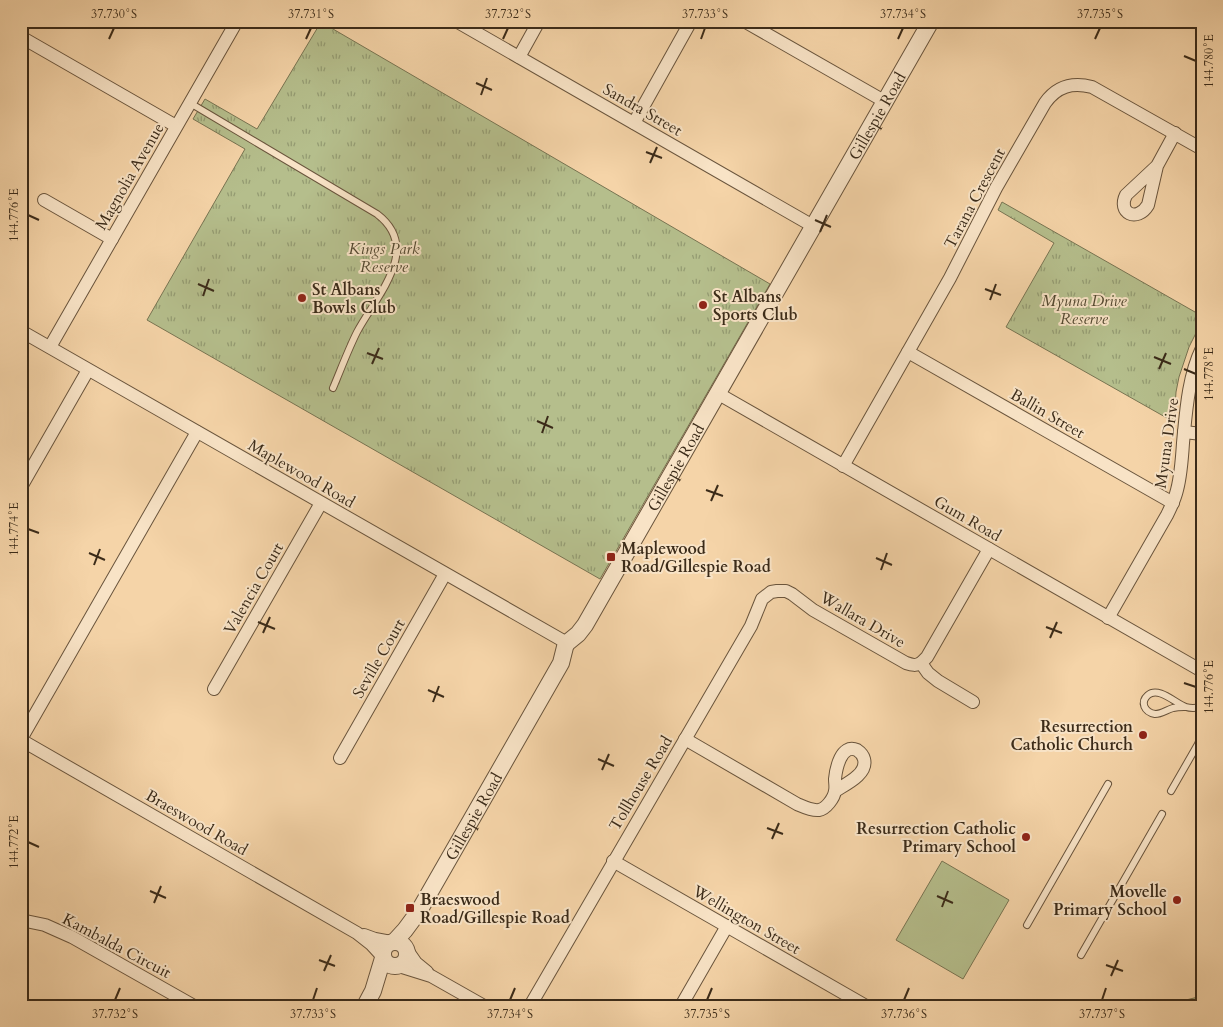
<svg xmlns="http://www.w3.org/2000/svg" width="1223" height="1027" font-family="Cardo,serif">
  <defs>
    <pattern id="park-tufts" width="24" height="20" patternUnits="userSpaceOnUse" patternTransform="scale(1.25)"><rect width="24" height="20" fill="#b5be8c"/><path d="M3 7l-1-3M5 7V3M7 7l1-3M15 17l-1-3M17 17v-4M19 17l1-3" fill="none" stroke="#949b72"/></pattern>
  </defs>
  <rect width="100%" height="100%" fill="#f5d4a8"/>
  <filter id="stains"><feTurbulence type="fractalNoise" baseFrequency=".004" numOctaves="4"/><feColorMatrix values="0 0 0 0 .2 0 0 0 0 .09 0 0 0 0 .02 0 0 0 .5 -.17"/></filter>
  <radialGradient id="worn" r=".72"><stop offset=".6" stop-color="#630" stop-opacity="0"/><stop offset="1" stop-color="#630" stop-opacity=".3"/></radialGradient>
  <g fill="#b5be8c" stroke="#787452">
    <polygon points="942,861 1009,900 963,979 896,940"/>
    <polygon points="1202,996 1202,1006 1175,1006 1186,1000"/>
  </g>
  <g fill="url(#park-tufts)" stroke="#787452">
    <polygon points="321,22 770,284 600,579 147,320 245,149 193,119 205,99 257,129"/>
    <polygon points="1002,202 1202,316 1202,321 1189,347 1179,377 1176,392 1174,422 1006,327 1054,243 998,210"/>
  </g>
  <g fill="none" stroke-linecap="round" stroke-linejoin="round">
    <defs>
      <g id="service">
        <path d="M190,103L377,214C423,249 376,296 357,332C348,350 341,369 333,388"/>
        <path d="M1184,707C1181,707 1177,707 1173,708C1166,710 1162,714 1155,714C1144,712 1140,702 1148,695C1159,686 1176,704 1186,707C1192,709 1196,708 1202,707"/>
        <polyline points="1171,791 1198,744 1202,734"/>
        <polyline points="1027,925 1108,784"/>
        <polyline points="1081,955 1162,814"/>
      </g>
      <g id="minor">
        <polyline points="456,21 813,226"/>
        <polyline points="744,21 884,101"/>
        <polyline points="21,37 176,126"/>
        <polyline points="519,57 539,21"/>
        <polyline points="634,123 691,21"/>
        <path d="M1157,166L1148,205C1137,223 1117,213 1126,195L1157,166L1175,133"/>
        <polyline points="44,200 112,239"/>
        <polyline points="21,331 567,643"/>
        <polyline points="50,347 237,21"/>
        <polyline points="908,352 1173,503"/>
        <polyline points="717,393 1202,671"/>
        <polyline points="1184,432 1202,434"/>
        <path d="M843,466L950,278L996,188L1045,103C1057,86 1072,82 1092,87L1202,149"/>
        <polyline points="21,487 88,370"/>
        <path d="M1108,618L1167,515C1171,507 1175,499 1177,490C1181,475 1182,459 1183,443C1186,412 1188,377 1202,348"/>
        <polyline points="921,663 927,657 989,549"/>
        <polyline points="214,689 321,503"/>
        <polyline points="21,739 197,432"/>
        <path d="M685,739L797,804C804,807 812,811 819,810C826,809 834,798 835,791C836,787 835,783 835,779C836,769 841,743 857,750C860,752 863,755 864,759C868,774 846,784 835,791"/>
        <polyline points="21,740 357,933 371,944 383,957"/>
        <polyline points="340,758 445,574"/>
        <polyline points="613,861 866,1006"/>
        <polyline points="21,920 45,925 72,937 194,1006"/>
        <polyline points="364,935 375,939 391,942"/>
        <polyline points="407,950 416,963 427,972"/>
        <polyline points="399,966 431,976 484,1006"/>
        <path d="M530,1006L751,626L762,599L771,592L777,591H786L792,594L813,610L906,663C912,665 916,666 921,663L928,673L938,681L973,702"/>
        <polyline points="681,1006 727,926"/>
      </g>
      <g id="tertiary">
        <circle cx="395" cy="954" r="12"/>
        <path id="s1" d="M394,942L405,930L419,911L561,663L565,647L567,643L578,634L585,625L931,21"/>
        <polyline points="365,1006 373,991 383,958"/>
      </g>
    </defs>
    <use href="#service" stroke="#6a553d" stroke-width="8"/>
    <use href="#minor" stroke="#6a553d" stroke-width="14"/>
    <use href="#tertiary" stroke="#6a553d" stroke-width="18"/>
    <use href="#service" stroke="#f8e3c6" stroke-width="6"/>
    <use href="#minor" stroke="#f8e3c6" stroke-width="12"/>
    <use href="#tertiary" stroke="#f8e3c6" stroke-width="16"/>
  </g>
  <path fill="none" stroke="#3b2b19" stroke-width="2" d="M109,39L114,28M306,39L311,28M503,39L508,28M701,39L705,28M898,39L903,28M1095,39L1100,28M1184,56L1196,61M476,83L492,90M481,95L487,78M646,152L662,158M650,163L657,147M28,215L39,220M815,220L831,227M820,232L827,215M198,284L214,291M985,289L1001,295M203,296L209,279M990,300L996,284M367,353L383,359M1154,357L1171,364M372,364L379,348M1159,369L1166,353M1184,369L1196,374M537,421L553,428M542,433L548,416M706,490L723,496M711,501L718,485M28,529L39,533M89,553L105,560M876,558L892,565M94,565L100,549M881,570L887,553M258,622L275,629M1046,627L1062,633M263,633L270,617M1050,638L1057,622M1184,683L1196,687M428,690L444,697M433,702L439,686M598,759L614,766M602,770L609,754M767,828L783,834M772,839L779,823M28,842L39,847M150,891L166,898M937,896L953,903M154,903L161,886M942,907L948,891M319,960L335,966M1106,965L1123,971M324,971L331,955M1111,976L1118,960M115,1000L120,988M313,1000L317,988M510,1000L515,988M707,1000L712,988M904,1000L909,988M1102,1000L1106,988"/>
  <g fill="#8f2418" stroke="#f8e3c6" stroke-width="2">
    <circle cx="302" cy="298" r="5"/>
    <circle cx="703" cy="305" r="5"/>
    <rect x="606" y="552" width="10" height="10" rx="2.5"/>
    <circle cx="1143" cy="735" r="5"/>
    <circle cx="1026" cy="837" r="5"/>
    <circle cx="1177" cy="900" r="5"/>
    <rect x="405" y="903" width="10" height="10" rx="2.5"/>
  </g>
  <g text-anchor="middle" stroke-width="4" stroke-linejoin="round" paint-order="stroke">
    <g font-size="16" fill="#3b2b19" stroke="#f8e3c6">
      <text transform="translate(643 109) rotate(30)" y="6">Sandra Street</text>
      <text dy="6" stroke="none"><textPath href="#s1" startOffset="959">Gillespie Road</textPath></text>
      <text transform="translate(129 176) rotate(-60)" y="6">Magnolia Avenue</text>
      <text transform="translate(974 198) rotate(-62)" y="6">Tarana Crescent</text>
      <text transform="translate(1048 413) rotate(30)" y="6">Ballin Street</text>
      <text transform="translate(1166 443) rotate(-82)" y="6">Myuna Drive</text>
      <text dy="6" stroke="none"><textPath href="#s1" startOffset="554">Gillespie Road</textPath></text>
      <text transform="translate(302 473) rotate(30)" y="6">Maplewood Road</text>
      <text transform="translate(968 518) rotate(30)" y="6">Gum Road</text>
      <text transform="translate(253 588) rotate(-60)" y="6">Valencia Court</text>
      <text transform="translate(863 619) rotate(30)" y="6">Wallara Drive</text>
      <text transform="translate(378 658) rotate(-60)" y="6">Seville Court</text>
      <text transform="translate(640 783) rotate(-59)" y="6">Tollhouse Road</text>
      <text dy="6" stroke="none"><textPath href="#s1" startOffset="149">Gillespie Road</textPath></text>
      <text transform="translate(197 822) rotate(30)" y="6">Braeswood Road</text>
      <text transform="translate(747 919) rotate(30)" y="6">Wellington Street</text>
      <text transform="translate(117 945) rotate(28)" y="6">Kambalda Circuit</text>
    </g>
    <g font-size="16" font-style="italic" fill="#534830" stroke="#f8e3c6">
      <text x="384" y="254">Kings Park<tspan x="384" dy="18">Reserve</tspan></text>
      <text x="1084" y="306">Myuna Drive<tspan x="1084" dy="18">Reserve</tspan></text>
    </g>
    <g font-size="16" font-weight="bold" fill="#3b2b19" stroke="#f8e3c6" text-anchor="start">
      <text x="312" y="295">St Albans<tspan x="312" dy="18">Bowls Club</tspan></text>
      <text x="713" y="302">St Albans<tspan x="713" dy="18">Sports Club</tspan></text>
      <text x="621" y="554">Maplewood<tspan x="621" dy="18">Road/Gillespie Road</tspan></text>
      <text x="1133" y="732" text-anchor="end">Resurrection<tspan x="1133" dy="18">Catholic Church</tspan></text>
      <text x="1016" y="834" text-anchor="end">Resurrection Catholic<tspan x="1016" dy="18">Primary School</tspan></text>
      <text x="1167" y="897" text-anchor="end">Movelle<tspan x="1167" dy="18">Primary School</tspan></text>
      <text x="420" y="905">Braeswood<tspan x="420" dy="18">Road/Gillespie Road</tspan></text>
    </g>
  </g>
  <rect width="1223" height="1027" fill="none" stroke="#f5d4a8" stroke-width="55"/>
  <rect x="28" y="28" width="1168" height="972" fill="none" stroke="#3b2b19" stroke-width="2"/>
  <g font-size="12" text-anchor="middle" fill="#3b2b19">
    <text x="114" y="18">37.730°S</text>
    <text x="311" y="18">37.731°S</text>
    <text x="508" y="18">37.732°S</text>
    <text x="705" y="18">37.733°S</text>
    <text x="903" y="18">37.734°S</text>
    <text x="1100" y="18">37.735°S</text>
    <text transform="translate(1209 61) rotate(-90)" y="4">144.780°E</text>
    <text transform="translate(14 215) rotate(-90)" y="4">144.776°E</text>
    <text transform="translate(1209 374) rotate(-90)" y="4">144.778°E</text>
    <text transform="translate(14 529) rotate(-90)" y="4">144.774°E</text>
    <text transform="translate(1209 687) rotate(-90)" y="4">144.776°E</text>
    <text transform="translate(14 842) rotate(-90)" y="4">144.772°E</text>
    <text x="115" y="1018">37.732°S</text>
    <text x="313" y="1018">37.733°S</text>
    <text x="510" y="1018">37.734°S</text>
    <text x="707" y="1018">37.735°S</text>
    <text x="904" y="1018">37.736°S</text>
    <text x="1102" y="1018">37.737°S</text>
  </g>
  <rect width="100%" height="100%" filter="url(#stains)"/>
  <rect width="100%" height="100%" fill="url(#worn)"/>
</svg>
